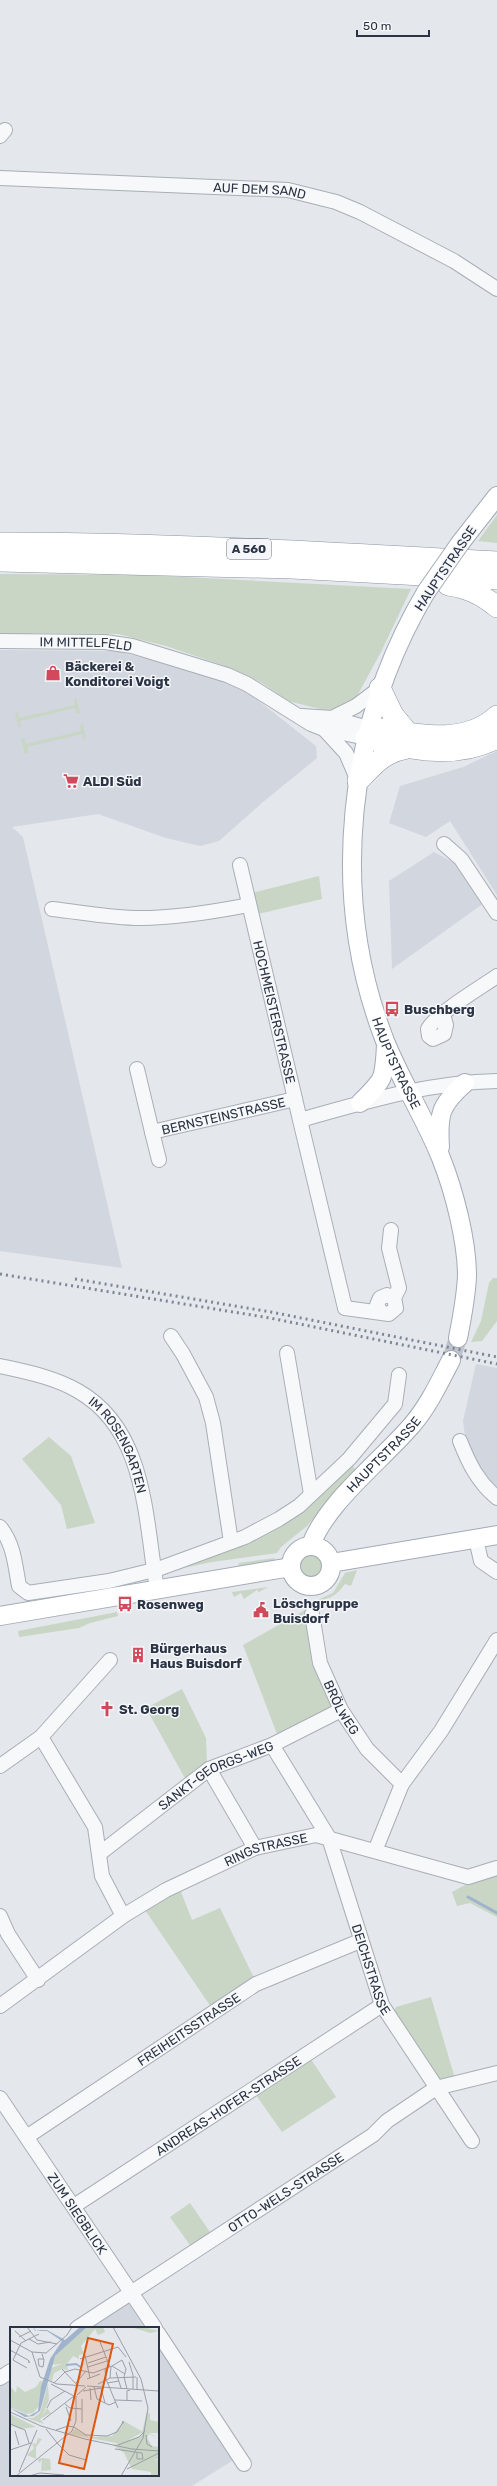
<svg xmlns="http://www.w3.org/2000/svg" width="497" height="2486" font-family="Rubik,sans-serif">
  <rect width="100%" height="100%" fill="#e4e7ec"/>
  <g fill="#d2d6de">
    <polygon points="0,650 116,651 191,670 229,684 250,694 316,746 317,758 263,802 219,841 200,846 166,838 98,814 12,827 23,837 122,1268 0,1251"/>
    <polygon points="497,751 497,895 450,821 426,837 389,823 400,786 463,767"/>
    <polygon points="434,852 460,866 484,903 392,969 389,881"/>
    <polygon points="476,1364 497,1368 497,1493 467,1451 463,1421"/>
    <polygon points="131,2301 148,2328 87,2328"/>
    <polygon points="158,2345 235,2459 192,2486 0,2486 0,2382 11,2375 11,2475 158,2475"/>
  </g>
  <g fill="#c9d6c5">
    <polygon points="497,515 497,543 478,541"/>
    <polygon points="0,574 146,575 411,589 381,652 356,698 341,709 324,710 288,701 262,683 225,666 166,646 118,634 38,633 0,636"/>
    <polygon points="76,698 80,713 77,714 75,708 20,721 21,727 19,728 15,713 18,712 19,718 75,705 74,699"/>
    <polygon points="83,724 86,739 84,740 82,734 27,747 28,753 25,754 21,739 24,738 26,744 81,731 80,725"/>
    <polygon points="319,876 322,899 258,914 252,893"/>
    <polygon points="493,1278 497,1278 497,1321 482,1341 471,1342 481,1321 489,1283"/>
    <polygon points="49,1437 71,1456 95,1523 67,1529 61,1505 22,1459"/>
    <polygon points="352,1465 355,1469 307,1526 281,1547 277,1553 212,1562 174,1570 232,1549"/>
    <path d="M305,1537L299,1547L282,1561C284,1547 294,1541 305,1537Z"/>
    <circle cx="311" cy="1566" r="12"/>
    <polygon points="274,1558 276,1562 238,1566 239,1563"/>
    <path d="M340,1570C340,1585 326,1593 314,1596L316,1591Z"/>
    <path d="M357,1570L351,1586L345,1584C337,1595 329,1600 315,1601L333,1593L345,1573Z"/>
    <polygon points="283,1577 299,1587 298,1593 288,1586"/>
    <polygon points="268,1587 259,1592 257,1590 244,1599 241,1593 234,1597 232,1592"/>
    <polygon points="307,1609 310,1630 334,1702 331,1707 277,1734 243,1645"/>
    <polygon points="117,1612 118,1616 90,1623 79,1628 19,1637 18,1631"/>
    <polygon points="182,1689 206,1738 207,1766 187,1782 146,1708"/>
    <polygon points="497,1872 497,1917 470,1903 457,1906 452,1892 474,1880"/>
    <polygon points="179,1887 192,1920 220,1908 255,1980 211,2007 143,1907"/>
    <polygon points="431,1997 456,2082 440,2082 393,2012 396,2007"/>
    <polygon points="310,2058 336,2097 282,2132 256,2095"/>
    <polygon points="190,2203 212,2235 192,2248 170,2217"/>
  </g>
  <g fill="none" stroke-linecap="round" stroke-linejoin="round">
    <polyline stroke="#9fb4cc" stroke-width="3" points="468,1897 497,1913"/>
    <polyline stroke="#bfc3cb" stroke-width="18" stroke-dasharray="18 9" stroke-linecap="butt" points="451,1360 458,1338"/>
    <defs>
      <g id="minor">
        <polyline points="0,136 5,130"/>
        <path id="s1" d="M0,178L288,190L336,202L360,212L454,261L497,289"/>
        <path id="s2" d="M0,641L105,642L132,646L227,675L247,684L311,724L324,729L366,738"/>
        <polyline points="302,716 332,718 368,728"/>
        <polyline points="332,718 356,706 380,688"/>
        <polyline points="324,729 346,753 358,781"/>
        <polyline points="444,844 461,859 497,913"/>
        <path id="s3" d="M240,865L300,1120"/>
        <path d="M52,909C81,912 110,918 140,918C177,918 213,912 249,905"/>
        <path d="M443,1014L446,1025L444,1034L433,1039L429,1036L428,1029C437,1013 480,988 497,976"/>
        <path id="s4" d="M137,1069L152,1132L295,1099"/>
        <polyline points="152,1132 159,1160"/>
        <polyline points="391,1230 389,1248 399,1288 394,1298"/>
        <path d="M345,1308L300,1120C364,1102 430,1082 497,1081"/>
        <polyline points="345,1308 389,1314 396,1308 394,1298 387,1295 380,1298 377,1305 380,1311"/>
        <polyline points="171,1336 183,1354 206,1397 213,1423 231,1542"/>
        <polyline points="287,1353 311,1494"/>
        <path id="s5" d="M0,1366C27,1372 54,1377 78,1391C147,1430 145,1520 157,1589"/>
        <path d="M460,1441C469,1464 478,1482 497,1498"/>
        <path d="M0,1527C14,1544 15,1565 19,1586L28,1593L109,1581L158,1569L245,1537L279,1519L299,1506L349,1459L395,1404L399,1375"/>
        <polyline points="476,1539 481,1561 497,1572"/>
        <path id="s6" d="M312,1614L320,1663L341,1710L367,1749L402,1784"/>
        <polyline points="41,1737 95,1827 102,1876 123,1916"/>
        <path id="s7" d="M272,1745L329,1838L382,2005L472,2141"/>
        <polyline points="0,1766 41,1737 110,1660"/>
        <polyline points="209,1769 255,1848"/>
        <polyline points="375,1851 402,1784 441,1731 497,1640"/>
        <path id="s8" d="M99,1854L209,1769L272,1745L341,1710"/>
        <polyline points="0,1916 8,1934 38,1980"/>
        <path id="s9" d="M0,2006L123,1916L166,1890L255,1848L316,1835L468,1877L497,1868"/>
        <path id="s10" d="M0,2098L155,2328"/>
        <path id="s11" d="M28,2136L256,1984L360,1941"/>
        <path id="s12" d="M74,2206L382,2005"/>
        <path id="s13" d="M77,2328L373,2135L387,2121L436,2088L497,2073"/>
        <polyline points="158,2333 244,2464"/>
        <polyline points="0,2378 11,2371"/>
      </g>
      <g id="major">
        <polyline points="461,542 497,496"/>
        <path id="s14" d="M426,592C347,725 328,895 385,1041C401,1081 425,1118 441,1158C454,1191 467,1240 467,1276C466,1297 462,1318 458,1338"/>
        <path d="M360,1103C385,1078 384,1080 386,1045"/>
        <path d="M440,1147C438,1114 440,1105 465,1083"/>
        <path id="s15" d="M311,1545C326,1503 382,1460 412,1425C429,1405 439,1383 451,1360"/>
        <circle cx="311" cy="1566" r="20"/>
        <polyline points="331,1563 497,1535"/>
        <polyline points="0,1616 291,1567"/>
      </g>
      <g id="highway">
        <path d="M0,543C166,543 331,553 497,562"/>
        <polyline points="0,561 292,568 497,579"/>
        <path d="M448,585C466,587 483,595 497,607"/>
        <polyline points="380,688 393,715 407,732"/>
        <path d="M373,728C414,734 464,747 497,716"/>
        <path d="M366,738C410,749 454,760 497,738"/>
        <path d="M358,781C375,764 382,753 407,748"/>
      </g>
    </defs>
    <use href="#minor" stroke="#a9aeb7" stroke-width="16"/>
    <use href="#major" stroke="#a3abb8" stroke-width="20"/>
    <use href="#highway" stroke="#8b94a3" stroke-width="22"/>
    <use href="#minor" stroke="#f7f8fa" stroke-width="14"/>
    <use href="#major" stroke="#fff" stroke-width="18"/>
    <use href="#highway" stroke="#fff" stroke-width="21"/>
    <g stroke="#7d8696" stroke-width="3" stroke-dasharray="2 4" stroke-linecap="butt">
      <polyline points="0,1274 270,1318 497,1364"/>
      <polyline points="75,1279 271,1312 497,1357"/>
    </g>
    <defs>
      <polyline id="major-bridge" points="426,592 461,542"/>
    </defs>
    <use href="#major-bridge" stroke="#a3abb8" stroke-width="20" stroke-linecap="butt"/>
    <use href="#major-bridge" stroke="#fff" stroke-width="18"/>
  </g>
  <defs>
    <symbol id="shop-bare" viewBox="-9 -9 18 18"><path d="M-5-2.5h2.3a2.7 3.5 0 0 1 5.4 0H5L5.5 6h-11ZM-1.5-2.5h3a1.5 2.3 0 0 0-3 0Z" fill="#d1495b" stroke="#f4f6f9" stroke-width="2.5" paint-order="stroke"/></symbol>
    <symbol id="supermarket-bare" viewBox="-9 -9 18 18"><path d="M-6-5.5h2.5l.6 2H6L4.5 2H-2.5L-4.4-4H-6ZM-1.5 3.2a1.3 1.3 0 1 0 .1 0ZM3 3.2a1.3 1.3 0 1 0 .1 0Z" fill="#d1495b" stroke="#f4f6f9" stroke-width="2.5" paint-order="stroke"/></symbol>
    <symbol id="bus-bare" viewBox="-9 -9 18 18"><path d="M-5-6H5V4H4V6H2V4H-2V6H-4V4H-5ZM-3.5-4V0h7V-4ZM-3.5 1.2v1.5H-2V1.2ZM2 1.2v1.5H3.5V1.2Z" fill="#d1495b" stroke="#f4f6f9" stroke-width="2.5" paint-order="stroke"/></symbol>
    <symbol id="civic-bare" viewBox="-9 -9 18 18"><path d="M-.6-6.5H3V-4.5H.6V-3L4-1V1h2V6H-6V1h2V-1L-.6-3ZM-1.2 2.5V6h2.4V2.5Z" fill="#d1495b" stroke="#f4f6f9" stroke-width="2.5" paint-order="stroke"/></symbol>
    <symbol id="building-bare" viewBox="-9 -9 18 18"><path d="M-4-6H4V6H1V3H-1V6H-4ZM-2.5-4.3h1.7v1.8h-1.7ZM.8-4.3h1.7v1.8H.8ZM-2.5-1h1.7V.8h-1.7ZM.8-1h1.7V.8H.8Z" fill="#d1495b" stroke="#f4f6f9" stroke-width="2.5" paint-order="stroke"/></symbol>
    <symbol id="church-bare" viewBox="-9 -9 18 18"><path d="M-1.2-6h2.4v3.5h3.3v2.4h-3.3V6h-2.4V-.1h-3.3v-2.4h3.3Z" fill="#d1495b" stroke="#f4f6f9" stroke-width="2.5" paint-order="stroke"/></symbol>
  </defs>
  <g fill-rule="evenodd">
    <use href="#shop-bare" x="42" y="662" width="22" height="22"/>
    <use href="#supermarket-bare" x="60" y="770" width="22" height="22"/>
    <use href="#bus-bare" x="381" y="998" width="22" height="22"/>
    <use href="#bus-bare" x="114" y="1593" width="22" height="22"/>
    <use href="#civic-bare" x="250" y="1599" width="22" height="22"/>
    <use href="#building-bare" x="127" y="1644" width="22" height="22"/>
    <use href="#church-bare" x="96" y="1698" width="22" height="22"/>
  </g>
  <g text-anchor="middle" stroke-width="3" stroke-linejoin="round" paint-order="stroke">
    <rect fill="#f4f6f9" stroke="#676e7b" stroke-width="1" x="227" y="539" width="44" height="20" rx="3"/>
    <g font-size="12" font-weight="bold" fill="#2b3445">
      <text x="249" y="553">A 560</text>
    </g>
    <g font-size="13" fill="#2b3445" stroke="#f4f6f9">
      <text dy="5" stroke="none"><textPath href="#s1" startOffset="260">AUF DEM SAND</textPath></text>
      <text transform="translate(445 568) rotate(-56)" y="5">HAUPTSTRASSE</text>
      <text dy="5" stroke="none"><textPath href="#s2" startOffset="86">IM MITTELFELD</textPath></text>
      <text dy="5" stroke="none"><textPath href="#s3" startOffset="151">HOCHMEISTERSTRASSE</textPath></text>
      <text dy="5" stroke="none"><textPath href="#s14" startOffset="491">HAUPTSTRASSE</textPath></text>
      <text dy="5" stroke="none"><textPath href="#s4" startOffset="138">BERNSTEINSTRASSE</textPath></text>
      <text dy="5" stroke="none"><textPath href="#s5" startOffset="152">IM ROSENGARTEN</textPath></text>
      <text dy="5" stroke="none"><textPath href="#s15" startOffset="117">HAUPTSTRASSE</textPath></text>
      <text dy="5" stroke="none"><textPath href="#s6" startOffset="99">BRÖLWEG</textPath></text>
      <text dy="5" stroke="none"><textPath href="#s8" startOffset="142">SANKT-GEORGS-WEG</textPath></text>
      <text dy="5" stroke="none"><textPath href="#s9" startOffset="311">RINGSTRASSE</textPath></text>
      <text dy="5" stroke="none"><textPath href="#s7" startOffset="247">DEICHSTRASSE</textPath></text>
      <text dy="5" stroke="none"><textPath href="#s11" startOffset="193">FREIHEITSSTRASSE</textPath></text>
      <text dy="5" stroke="none"><textPath href="#s12" startOffset="184">ANDREAS-HOFER-STRASSE</textPath></text>
      <text dy="5" stroke="none"><textPath href="#s13" startOffset="249">OTTO-WELS-STRASSE</textPath></text>
      <text dy="5" stroke="none"><textPath href="#s10" startOffset="139">ZUM SIEGBLICK</textPath></text>
    </g>
    <g font-size="13" font-weight="bold" fill="#2b3445" stroke="#f4f6f9" text-anchor="start">
      <text x="65" y="671">Bäckerei &amp;<tspan x="65" dy="15">Konditorei Voigt</tspan></text>
      <text x="83" y="786">ALDI Süd</text>
      <text x="404" y="1014">Buschberg</text>
      <text x="273" y="1608">Löschgruppe<tspan x="273" dy="15">Buisdorf</tspan></text>
      <text x="137" y="1609">Rosenweg</text>
      <text x="150" y="1653">Bürgerhaus<tspan x="150" dy="15">Haus Buisdorf</tspan></text>
      <text x="119" y="1714">St. Georg</text>
    </g>
  </g>
  <g transform="translate(10 2327)">
    <rect width="149" height="149" fill="#e4e7ec"/>
    <path d="M77,0H93L95,5L88,8L85,2L71,19L74,27L69,28V32L63,29L57,37L58,43L52,42L44,46L42,54L39,53L41,41L52,37L41,38L45,29ZM121,0H133L149,4L140,6ZM30,54H33L29,79L23,86L16,87L0,80V59L6,66L7,59L15,65L26,60ZM38,57L39,73L32,90L37,81L41,86L30,92L34,97L16,91H23L30,86ZM137,85L140,87V93L149,95V106H139L149,112L139,107L137,111L142,119L149,120V132H143L149,133V149H141V145L122,142L114,126L103,118L131,109ZM0,87L26,100L10,102L0,97ZM114,94L133,105L111,117L60,107L65,102L79,110L102,109ZM28,111L32,112L26,120V132L17,128L24,121L22,116L26,117ZM32,131L40,132L41,143L31,144L32,133L29,136L28,132Z" fill="#c9d6c5"/>
    <path d="M23,0L24,1L26,4L31,3H37L55,13L70,0H77L45,29L30,84L23,89L15,90L0,81L19,89L28,84L31,60L40,32L52,14L37,4H25Z" fill="#9fb4cc"/>
    <path fill="none" stroke="#9fb4cc" stroke-width="2" d="M56,38L66,37L72,41"/>
    <path fill="none" stroke="#9a9fa9" stroke-width="1" d="M17,0L27,13L47,17M103,0L131,52L138,81L133,111L111,149M5,4L16,14M9,10L21,4M19,12L28,17L41,15M0,13L22,25L30,50L47,57L75,59M90,15L100,40M0,23L18,33L19,34V36V34M22,25L36,26L57,8L62,0M32,27L34,33L33,40L29,39L28,32H34M75,28L80,51M70,32L108,20L116,30M3,33L11,16L29,7M3,33L17,41M119,35L123,48V62M78,36L96,30M102,39L112,33L116,42L114,50L117,62M78,40L97,34M52,42L68,59M95,42L96,52L108,81M106,45L111,61M100,51L101,39M77,52L90,47M44,56L55,45L65,42L83,46L102,39L115,47M66,56L76,44M97,56L109,54M88,57L100,51L126,50M77,59L149,64M84,60L87,72L99,78L106,75M80,61L81,73M127,63V50M73,64L91,61L95,76M67,68L76,60M105,73L132,74M117,73V64L120,63M55,77L60,81L72,82V72M56,80L61,94M37,81L41,73L55,64M72,82V96M0,85L31,99L75,112L122,122L149,124M33,93L64,69L41,57M0,97L15,103L19,116M64,100L76,108L97,109L107,105L113,95V94V97M36,102L48,117M46,103L58,99L64,100M5,104L9,118M136,108L137,117L142,120M48,117L59,128L76,133M108,118L129,110L135,104M105,122L132,126L133,132H127V126M0,123L21,116M117,142L149,126M9,145L27,103M6,149L62,104L66,94V69M19,149L30,146L54,148"/>
    <path fill="#df570f" fill-opacity="0.15" stroke="#df570f" stroke-width="2" d="M78,11L103,17L74,142L49,136Z"/>
    <rect width="149" height="149" fill="none" stroke="#2b3445" stroke-width="2"/>
  </g>
  <path d="M357 30v6h72v-6" fill="none" stroke="#2b3445" stroke-width="2"/>
  <text x="363" y="30" font-size="12" fill="#2b3445" stroke="#f4f6f9" stroke-width="3" paint-order="stroke">50 m</text>
</svg>
